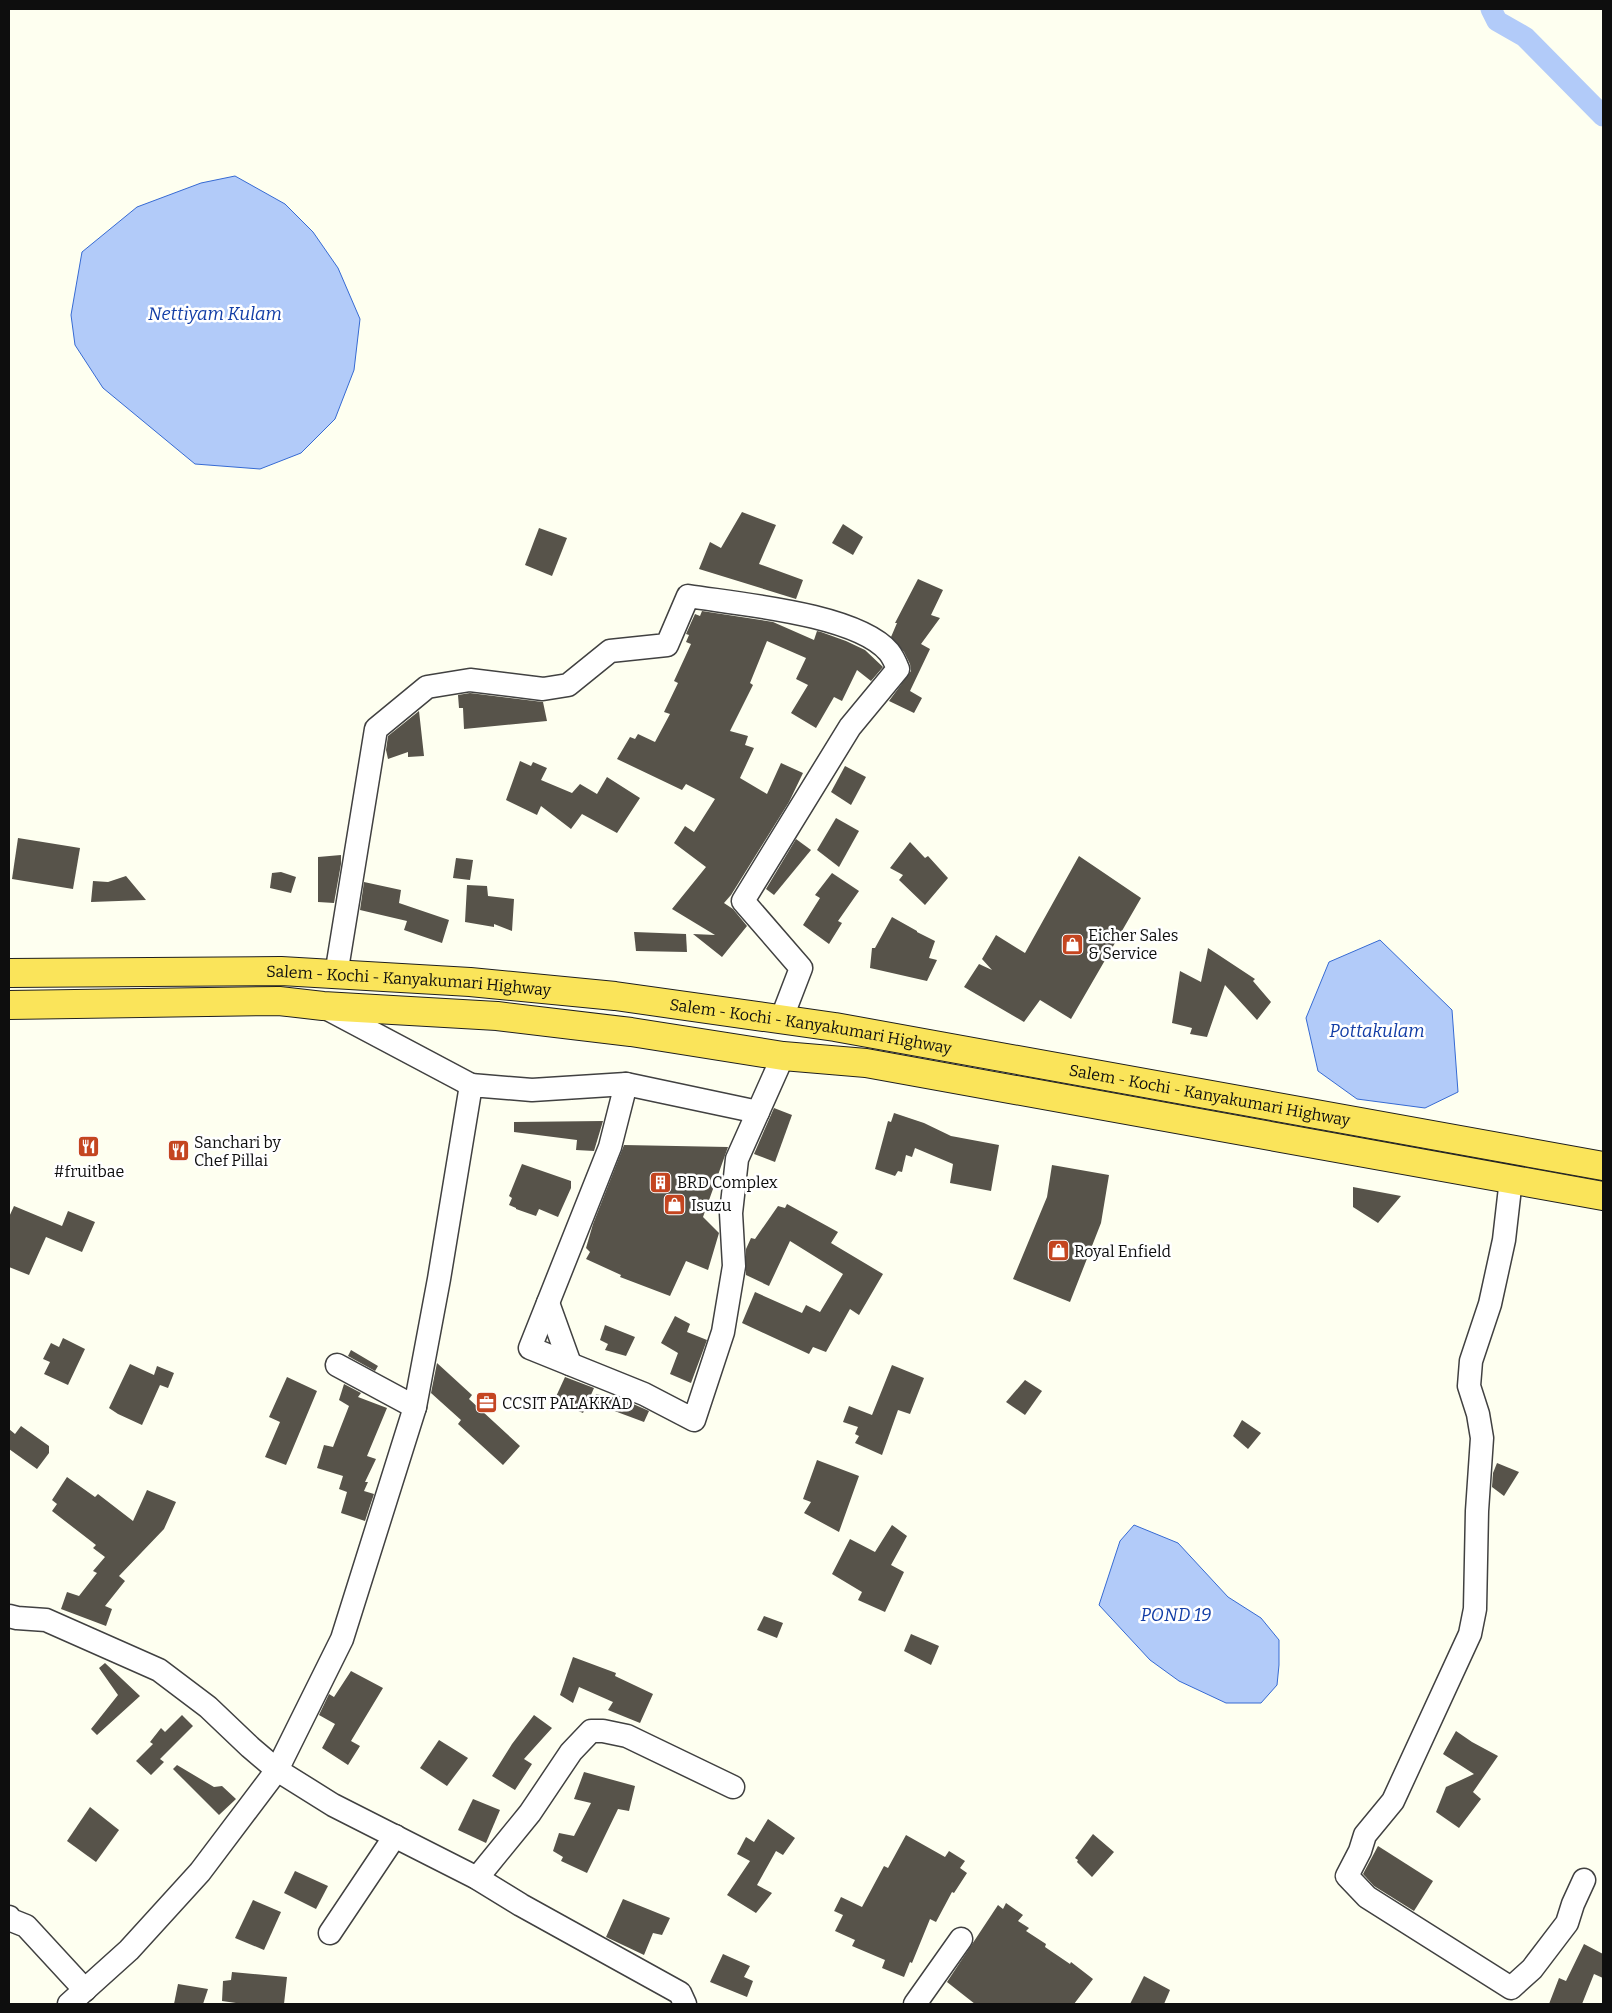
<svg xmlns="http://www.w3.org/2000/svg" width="1612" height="2013" font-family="Bitter,serif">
  <rect width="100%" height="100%" fill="#fefff0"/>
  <g fill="#b2cbf9" stroke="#366ad3">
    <polygon points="235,176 285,204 313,232 338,268 360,319 354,370 335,419 301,453 260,469 195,464 103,388 75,345 71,315 82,252 137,207 201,183"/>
    <polygon points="1380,940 1452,1010 1458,1092 1425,1108 1357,1099 1318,1071 1306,1018 1329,962"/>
    <polygon points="1134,1525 1178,1543 1228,1597 1261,1618 1279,1640 1279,1665 1277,1685 1261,1703 1226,1703 1179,1681 1150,1660 1099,1605 1120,1541"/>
  </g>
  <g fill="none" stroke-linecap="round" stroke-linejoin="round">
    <polyline stroke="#b2cbf9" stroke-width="21" points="1491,9 1497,21 1525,37 1603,116"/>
  </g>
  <g fill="#57534a">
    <polygon points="742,512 776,525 759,564 803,580 796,599 699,569 710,542 721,548"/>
    <polygon points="843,524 863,537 853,555 832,543"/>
    <polygon points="539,528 567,538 552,576 525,565"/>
    <polygon points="918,579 943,590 931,615 940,618 921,644 930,649 910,691 922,698 914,713 889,701 911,671 910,664 904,652 891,637 897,623 895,623"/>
    <polygon points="702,611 773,622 814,640 817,631 821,632 846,641 865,650 883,667 871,681 857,670 842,701 834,697 816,728 791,713 808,685 796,679 806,658 767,641 750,683 753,685 730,731 748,736 745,745 754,748 740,778 767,794 781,763 803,773 789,802 731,895 724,903 733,909 747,926 722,957 693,934 715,935 672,909 706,867 674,843 685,826 694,832 715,799 686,784 682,790 617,759 630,737 635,739 638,734 655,742 670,714 664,712 678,683 674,681 691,644 686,642 689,635 686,634 695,614 700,616"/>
    <polygon points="470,693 543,702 547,721 464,729 463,708 459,708 458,695"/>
    <polygon points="419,711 424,756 408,757 408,752 388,759 386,750 388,736"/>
    <polygon points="520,761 531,766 533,762 547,768 541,780 572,793 580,784 597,794 607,777 640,798 617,833 582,814 571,829 541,806 537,815 506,800"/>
    <polygon points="845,766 866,777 851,805 831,792"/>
    <polygon points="836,818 859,831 839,867 817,850"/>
    <polygon points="18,838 80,848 73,889 12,879"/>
    <polygon points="796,839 811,850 774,895 766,889"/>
    <polygon points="910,842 925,858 928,856 948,878 925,905 899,880 903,875 890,868"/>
    <polygon points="341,855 341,864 334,903 318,902 318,857"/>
    <polygon points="1079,856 1141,898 1071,1019 1040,1000 1024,1022 964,987 979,964 992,970 982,959 996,935 1025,953"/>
    <polygon points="456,858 473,860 470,880 453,878"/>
    <polygon points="281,872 296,877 291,893 270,888 272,873"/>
    <polygon points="832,873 859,891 838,921 842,923 829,944 803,925 820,898 815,895"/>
    <polygon points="126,876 146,900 91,902 93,881 108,882"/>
    <polygon points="364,882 401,890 399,903 449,920 442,943 404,930 407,921 360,910"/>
    <polygon points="467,885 487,886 488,896 514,899 512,931 494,924 494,927 465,922"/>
    <polygon points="892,917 917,931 917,932 935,941 929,958 937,960 927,981 870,968 872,948 875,948"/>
    <polygon points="634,932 686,934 687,952 636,951"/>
    <polygon points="1208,948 1255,979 1253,981 1271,1002 1257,1020 1225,985 1207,1037 1190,1034 1192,1028 1172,1023 1180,971 1201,982"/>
    <polygon points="774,1108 792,1115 775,1162 754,1154"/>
    <polygon points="894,1113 924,1123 951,1136 999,1145 991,1191 950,1183 953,1164 915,1148 912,1157 906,1155 902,1172 898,1171 895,1176 875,1169 888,1121 891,1122"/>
    <polygon points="603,1121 594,1151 576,1150 577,1140 514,1132 514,1122"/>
    <polygon points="624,1145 728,1147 703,1217 719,1233 708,1270 686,1261 670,1296 620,1277 621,1275 586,1259 590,1252 586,1248 593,1224"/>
    <polygon points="522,1164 571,1181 571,1188 558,1217 539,1209 536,1216 516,1209 516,1208 509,1205 512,1198 509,1196"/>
    <polygon points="1052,1165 1109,1175 1101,1223 1070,1302 1013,1279 1047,1197"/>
    <polygon points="1353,1187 1401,1196 1378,1223 1353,1207"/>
    <polygon points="787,1204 838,1232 831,1243 883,1274 859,1315 850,1309 826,1352 813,1347 809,1354 742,1323 755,1292 802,1313 806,1305 820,1312 843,1274 790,1241 769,1286 746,1275 746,1249 751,1238 755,1239 778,1206 785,1208"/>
    <polygon points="14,1206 62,1226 68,1211 95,1222 82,1252 46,1237 29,1275 9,1267 9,1217"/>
    <polygon points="675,1316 690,1324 687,1332 707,1340 691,1383 670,1374 678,1353 661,1343"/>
    <polygon points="605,1325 635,1337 626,1356 605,1350 608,1344 600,1340"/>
    <polygon points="63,1338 85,1349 68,1385 44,1374 50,1362 43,1359 51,1343 59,1347"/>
    <polygon points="351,1350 378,1366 375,1371 348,1356"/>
    <polygon points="437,1363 472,1395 469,1399 520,1446 503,1465 458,1424 461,1420 431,1393"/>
    <polygon points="130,1364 154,1375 157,1366 174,1373 168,1388 160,1385 142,1425 118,1414 109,1408"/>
    <polygon points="892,1365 924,1378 910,1414 898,1410 882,1455 855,1443 859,1436 855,1434 858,1427 843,1422 849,1406 872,1415"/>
    <polygon points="287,1377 317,1391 286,1465 265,1457 280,1422 269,1417"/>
    <polygon points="565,1377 594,1388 583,1413 554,1401"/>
    <polygon points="1025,1380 1042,1391 1025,1415 1006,1402"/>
    <polygon points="344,1384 361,1393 358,1397 387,1408 367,1456 376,1459 365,1482 368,1482 364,1491 374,1494 365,1521 341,1513 347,1492 339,1489 343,1476 317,1468 324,1445 333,1447 349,1406 339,1400"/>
    <polygon points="596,1394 622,1399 649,1411 644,1422 593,1403"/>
    <polygon points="1242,1420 1261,1433 1248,1449 1233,1436"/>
    <polygon points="21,1426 49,1446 49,1453 37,1469 9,1449 9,1429 15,1434"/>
    <polygon points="817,1460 859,1476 839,1532 804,1513 811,1502 803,1499"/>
    <polygon points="1497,1463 1519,1472 1504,1496 1492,1487 1493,1473"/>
    <polygon points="67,1477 95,1497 98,1494 133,1521 147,1490 176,1502 164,1529 119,1576 125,1581 105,1606 112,1609 106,1626 61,1609 67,1592 79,1596 97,1573 93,1571 105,1557 93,1548 96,1545 52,1511 57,1504 52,1500"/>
    <polygon points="892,1525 907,1536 891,1565 904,1572 885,1612 858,1600 862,1592 832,1574 850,1539 875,1552"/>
    <polygon points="764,1616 783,1623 777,1638 757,1630"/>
    <polygon points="911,1634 939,1646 931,1665 904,1651"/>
    <polygon points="573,1657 616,1673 615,1676 653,1694 640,1723 608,1710 613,1702 579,1687 573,1703 560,1695"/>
    <polygon points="105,1663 140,1696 97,1735 91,1729 118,1695 99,1668"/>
    <polygon points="351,1671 383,1688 351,1741 360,1746 348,1765 322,1748 335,1724 319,1715 329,1694 334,1697"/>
    <polygon points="182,1715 193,1726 160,1759 164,1762 151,1775 136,1761 153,1744 150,1742 161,1728 165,1732"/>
    <polygon points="534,1715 552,1728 524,1759 532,1764 515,1790 492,1776 512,1744"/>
    <polygon points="1456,1731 1472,1742 1498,1756 1473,1792 1481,1799 1459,1828 1436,1812 1446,1787 1474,1774 1443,1754"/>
    <polygon points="439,1740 468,1758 447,1786 420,1768"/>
    <polygon points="177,1765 214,1787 222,1786 236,1799 219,1815 173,1769"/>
    <polygon points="584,1772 635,1786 629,1811 618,1809 587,1873 561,1861 563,1857 553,1851 559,1833 574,1836 591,1803 574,1799"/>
    <polygon points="473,1799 500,1810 486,1843 458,1830"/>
    <polygon points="90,1807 119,1830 96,1862 67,1841"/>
    <polygon points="768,1819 795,1838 783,1855 776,1851 757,1885 772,1893 756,1913 727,1895 750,1861 737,1854 746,1837 754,1842"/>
    <polygon points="1093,1834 1114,1852 1092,1877 1077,1862 1078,1860 1075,1858"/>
    <polygon points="906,1835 945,1857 949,1851 965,1861 960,1868 967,1873 954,1893 952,1892 936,1922 930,1919 912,1963 910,1962 904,1977 882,1968 885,1960 852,1946 855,1940 835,1931 843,1915 834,1911 841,1897 862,1907 884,1866 888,1868"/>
    <polygon points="1378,1846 1433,1881 1414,1911 1374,1886 1363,1874"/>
    <polygon points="295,1871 328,1886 316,1909 284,1893"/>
    <polygon points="623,1899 670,1918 662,1935 653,1933 644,1955 606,1937"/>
    <polygon points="253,1900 281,1912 264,1950 235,1938"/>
    <polygon points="1006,1903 1023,1915 1018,1921 1029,1928 1026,1931 1046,1944 1045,1947 1070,1964 1071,1962 1093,1979 1074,2004 975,2004 947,1982 998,1905 1003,1909"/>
    <polygon points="1584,1944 1603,1954 1603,1978 1594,1974 1582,2004 1549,2004 1559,1978 1566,1981"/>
    <polygon points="723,1954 750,1966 744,1977 753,1981 747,1997 710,1982"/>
    <polygon points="232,1972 287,1977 284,2004 243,2004 222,2001 223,1981 231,1980"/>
    <polygon points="1144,1976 1170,1990 1164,2004 1130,2004"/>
    <polygon points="178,1984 208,1989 203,2004 174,2004"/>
  </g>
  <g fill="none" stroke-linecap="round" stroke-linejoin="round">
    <defs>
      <g id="minor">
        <path d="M336,975L376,729L427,687L470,680L543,689L568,685L610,651L667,645L688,596C738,604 857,614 889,652C893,657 896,664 898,669L850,727L743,901L801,968L781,1020"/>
        <polyline points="324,1007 471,1085"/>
        <polyline points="626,1084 610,1147 530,1348 644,1394 694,1420 723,1332 734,1266 731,1213 737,1159 783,1056"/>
        <polyline points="1511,1179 1504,1240 1490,1304 1471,1361 1469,1386 1478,1414 1482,1438 1477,1511 1475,1609 1470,1634 1393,1801 1365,1835 1360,1851 1347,1876 1367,1897 1511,1988 1532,1969 1567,1923 1573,1904 1584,1880"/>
        <polyline points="548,1303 570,1364"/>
        <polyline points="337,1365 415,1407"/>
        <polyline points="9,1616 17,1618 46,1620 159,1670 208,1707 250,1747 277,1770 333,1805 477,1878 521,1905 680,1993 685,2004"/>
        <polyline points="477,1878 530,1813 571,1752 591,1731 603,1731 627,1736 733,1787"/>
        <polyline points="9,1917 11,1920 26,1926 85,1990"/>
        <polyline points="330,1933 395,1836"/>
        <polyline points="69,2004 129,1950 200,1872 277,1770 342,1639 415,1407 439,1279 471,1085 532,1090 626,1084 758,1112"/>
        <polyline points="915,2004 961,1939"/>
      </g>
      <g id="trunk">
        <path id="s1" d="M9,973L281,971L470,982L615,996L835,1027L1603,1166"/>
        <polyline points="9,1005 279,1001 323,1006 497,1016 631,1032 783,1056 866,1063 1603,1196"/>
      </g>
    </defs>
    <use href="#minor" stroke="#414141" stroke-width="25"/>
    <use href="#trunk" stroke="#1f1f1f" stroke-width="30"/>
    <use href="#minor" stroke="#fff" stroke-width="22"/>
    <use href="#trunk" stroke="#fae45a" stroke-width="28"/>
  </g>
  <defs>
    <symbol id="shop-square" viewBox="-11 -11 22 22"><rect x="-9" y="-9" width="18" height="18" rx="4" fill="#c44520" stroke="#fff"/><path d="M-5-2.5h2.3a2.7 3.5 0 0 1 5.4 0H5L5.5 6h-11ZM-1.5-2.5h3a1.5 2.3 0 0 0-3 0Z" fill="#fff"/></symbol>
    <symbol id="restaurant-square" viewBox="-11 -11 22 22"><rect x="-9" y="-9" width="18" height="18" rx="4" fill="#c44520" stroke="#fff"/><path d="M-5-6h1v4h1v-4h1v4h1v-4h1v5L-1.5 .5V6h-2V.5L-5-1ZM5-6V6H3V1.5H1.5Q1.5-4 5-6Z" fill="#fff"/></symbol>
    <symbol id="building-square" viewBox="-11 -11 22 22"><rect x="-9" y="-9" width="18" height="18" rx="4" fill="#c44520" stroke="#fff"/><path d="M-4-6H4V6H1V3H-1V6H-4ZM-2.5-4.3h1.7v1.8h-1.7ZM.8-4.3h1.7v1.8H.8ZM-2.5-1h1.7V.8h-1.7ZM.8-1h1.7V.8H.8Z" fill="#fff"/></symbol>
    <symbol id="office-square" viewBox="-11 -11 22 22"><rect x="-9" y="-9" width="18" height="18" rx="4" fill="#c44520" stroke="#fff"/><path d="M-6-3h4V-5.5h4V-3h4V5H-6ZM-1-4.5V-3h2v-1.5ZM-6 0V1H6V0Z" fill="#fff"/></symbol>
  </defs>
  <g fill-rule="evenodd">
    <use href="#shop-square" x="1060" y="932" width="25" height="25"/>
    <use href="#restaurant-square" x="76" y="1134" width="25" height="25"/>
    <use href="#restaurant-square" x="166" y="1138" width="25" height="25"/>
    <use href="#building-square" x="648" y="1170" width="25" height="25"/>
    <use href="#shop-square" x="662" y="1192" width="25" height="25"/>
    <use href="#shop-square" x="1046" y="1238" width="25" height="25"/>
    <use href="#office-square" x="474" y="1390" width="25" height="25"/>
  </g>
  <g text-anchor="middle" stroke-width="5" stroke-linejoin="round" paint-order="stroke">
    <g font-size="16" fill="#0e0e0e" stroke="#fff" text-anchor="start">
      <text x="1088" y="941">Eicher Sales<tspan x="1088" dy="18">&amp; Service</tspan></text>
      <text x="194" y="1148">Sanchari by<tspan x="194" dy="18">Chef Pillai</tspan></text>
      <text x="89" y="1177" text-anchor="middle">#fruitbae</text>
      <text x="677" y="1188">BRD Complex</text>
      <text x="691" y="1211">Isuzu</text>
      <text x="1074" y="1257">Royal Enfield</text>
      <text x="502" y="1409">CCSIT PALAKKAD</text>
    </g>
    <g font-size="16" fill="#0e0e0e" stroke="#fff">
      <text dy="6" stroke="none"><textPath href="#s1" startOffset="400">Salem - Kochi - Kanyakumari Highway</textPath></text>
      <text dy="6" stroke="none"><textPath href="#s1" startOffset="805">Salem - Kochi - Kanyakumari Highway</textPath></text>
      <text dy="6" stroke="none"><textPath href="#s1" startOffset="1210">Salem - Kochi - Kanyakumari Highway</textPath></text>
    </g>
    <g font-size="18" font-style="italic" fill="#123da6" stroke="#fff">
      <text x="215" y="320">Nettiyam Kulam</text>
      <text x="1377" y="1037">Pottakulam</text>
      <text x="1176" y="1621">POND 19</text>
    </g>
  </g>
  <rect width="1612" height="2013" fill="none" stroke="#0e0e0e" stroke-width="20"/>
</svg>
